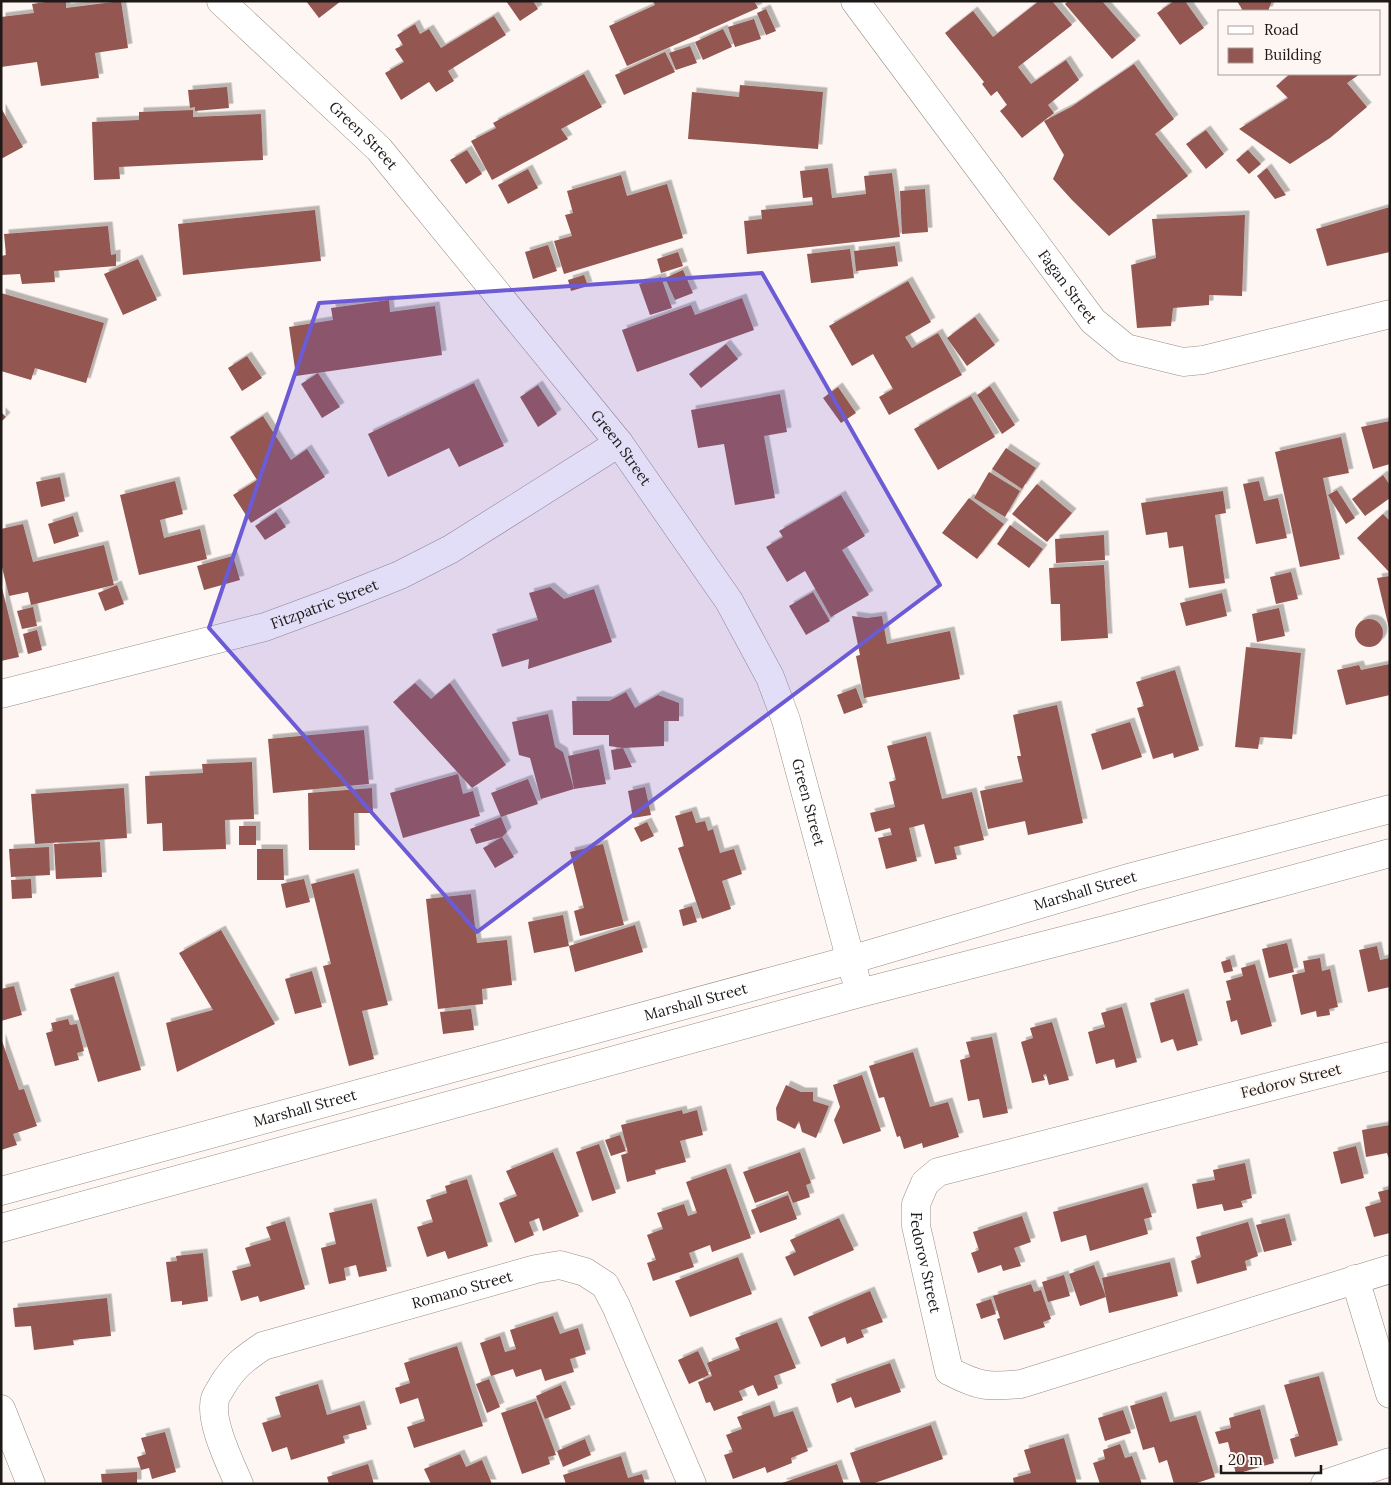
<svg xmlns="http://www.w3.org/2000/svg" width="1391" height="1485" font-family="Lora,serif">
  <defs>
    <filter id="shadow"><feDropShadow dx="4.5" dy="-4.5" stdDeviation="0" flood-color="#0004"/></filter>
  </defs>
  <rect width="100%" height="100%" fill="#fef6f2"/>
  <g fill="#935651" filter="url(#shadow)">
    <polygon points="53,1 66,1 66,8 121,1 128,48 95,53 99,78 41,86 37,62 1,67 1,17 34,13 32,4"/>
    <polygon points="306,1 341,1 319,18"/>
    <polygon points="506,1 533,1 538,9 520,21"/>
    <polygon points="653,1 754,1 758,8 627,66 609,26 655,5"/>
    <polygon points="1039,1 1052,1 1072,25 1018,67 1031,84 1066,60 1079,80 1048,105 1054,113 1022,138 1000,111 1007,105 997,91 991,96 982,84 984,82 945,33 973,11 993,37"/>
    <polygon points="1068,1 1102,1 1136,40 1112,59 1065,4"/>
    <polygon points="1174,1 1185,1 1204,28 1180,45 1157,13"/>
    <polygon points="1237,1 1272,1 1268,11 1243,11"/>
    <polygon points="766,9 776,31 766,35 757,13"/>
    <polygon points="494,16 506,35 448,71 454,81 436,92 429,82 401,100 385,73 404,62 395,49 403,45 397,35 415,24 420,34 429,29 441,48"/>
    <polygon points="754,19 761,39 735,47 728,27"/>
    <polygon points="723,29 732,47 703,60 695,42"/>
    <polygon points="690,46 697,63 676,70 669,53"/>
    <polygon points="665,52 675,72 624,95 615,75"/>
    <polygon points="1134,64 1174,119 1155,134 1188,176 1109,236 1072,200 1053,179 1064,155 1044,121 1071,107"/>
    <polygon points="584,74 602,107 561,129 568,139 492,180 471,141 496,128 493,123"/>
    <polygon points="1290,74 1360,74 1347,83 1367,107 1330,138 1290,164 1239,129 1288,98 1276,86"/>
    <polygon points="740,85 823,92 818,149 688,139 692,92 739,97"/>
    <polygon points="227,87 229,108 195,111 195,107 190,108 188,90"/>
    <polygon points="1,108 23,147 1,159"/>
    <polygon points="193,110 193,117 261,114 263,160 119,167 120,179 94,180 92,122 139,120 139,112"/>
    <polygon points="1206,130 1224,154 1206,169 1186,144"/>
    <polygon points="467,150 482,174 466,184 450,160"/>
    <polygon points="1248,150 1261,164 1249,174 1236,160"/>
    <polygon points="828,168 832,198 866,194 864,176 892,173 900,237 747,254 744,221 762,219 761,210 813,205 812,197 803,198 800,171"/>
    <polygon points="1267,168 1286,195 1275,199 1257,176"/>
    <polygon points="528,169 538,188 508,204 498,185"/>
    <polygon points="621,175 627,196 667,184 683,238 564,274 554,241 572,236 565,215 573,213 567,191"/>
    <polygon points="925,189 928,232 902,234 900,191"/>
    <polygon points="1390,207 1390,252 1327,266 1316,229"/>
    <polygon points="315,210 321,261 183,275 178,224"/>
    <polygon points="1245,215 1242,296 1209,295 1209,305 1173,308 1171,326 1137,328 1131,265 1156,258 1152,219"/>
    <polygon points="108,226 111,255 116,254 116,266 54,271 55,282 22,284 20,274 1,275 1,256 6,255 4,234"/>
    <polygon points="548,245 557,271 533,279 525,252"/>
    <polygon points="895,246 898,266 856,271 854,251"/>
    <polygon points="850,249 854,278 811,283 807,254"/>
    <polygon points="678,252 683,266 661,273 657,259"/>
    <polygon points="138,259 157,300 123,315 104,274"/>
    <polygon points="683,270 693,293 675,300 665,278"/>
    <polygon points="584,275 588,286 571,291 568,280"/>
    <polygon points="661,277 672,308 650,315 639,284"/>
    <polygon points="908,281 931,322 905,337 912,348 938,333 962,375 889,415 879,397 893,389 873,354 852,366 829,326"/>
    <polygon points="1,293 104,323 86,383 35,368 31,380 1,371"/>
    <polygon points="742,298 754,330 637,372 622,330 691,305 695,315"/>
    <polygon points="389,300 390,312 435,306 442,355 296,376 289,327 333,320 331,308"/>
    <polygon points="975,317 995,345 967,366 947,338"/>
    <polygon points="726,344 738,359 701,388 689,374"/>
    <polygon points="247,356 262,378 242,391 228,368"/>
    <polygon points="318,373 340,407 322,418 301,384"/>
    <polygon points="474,383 504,446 459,467 449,448 388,477 368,434"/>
    <polygon points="538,385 557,414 538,427 520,397"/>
    <polygon points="990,386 1015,425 1002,434 977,395"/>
    <polygon points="838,387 856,413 841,423 823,398"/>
    <polygon points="780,394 787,432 764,436 775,498 735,505 724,444 698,448 691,410"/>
    <polygon points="971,396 995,437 938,470 914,429"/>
    <polygon points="1,412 6,417 1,422"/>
    <polygon points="263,416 291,460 307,449 325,477 251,523 233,495 257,480 230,437"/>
    <polygon points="1390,421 1390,464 1373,469 1361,427"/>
    <polygon points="1341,437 1349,473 1323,478 1340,559 1300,567 1275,452"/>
    <polygon points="1006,448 1036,468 1022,489 992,469"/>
    <polygon points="989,472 1020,491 1005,517 974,498"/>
    <polygon points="1383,475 1390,485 1390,498 1365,516 1352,499"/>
    <polygon points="60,477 65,501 41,507 36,482"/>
    <polygon points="175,481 183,514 160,520 164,538 200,529 207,559 139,575 120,495"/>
    <polygon points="1259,481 1264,501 1278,498 1287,538 1256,544 1243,484"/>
    <polygon points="1037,484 1072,513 1047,542 1012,514"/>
    <polygon points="1337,490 1355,518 1346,524 1328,495"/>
    <polygon points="1223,491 1226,513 1215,515 1225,583 1189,588 1183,546 1169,548 1167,532 1146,535 1141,503"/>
    <polygon points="841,495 865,536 842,550 869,595 831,617 805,571 787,582 766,547 783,537 779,531"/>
    <polygon points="969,498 1004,524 977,559 942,533"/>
    <polygon points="276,512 286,527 265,540 255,526"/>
    <polygon points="1383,514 1390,521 1389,572 1357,538"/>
    <polygon points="73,516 79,536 54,544 48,524"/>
    <polygon points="23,524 33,562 104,545 114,585 31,605 28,592 9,596 1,563 1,529"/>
    <polygon points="1010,525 1043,549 1029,568 997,544"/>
    <polygon points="1104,535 1105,560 1056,563 1055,539"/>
    <polygon points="233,556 240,580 204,590 197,566"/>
    <polygon points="1104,565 1108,638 1061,641 1060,604 1051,604 1049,568"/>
    <polygon points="1291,572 1298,599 1276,604 1270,577"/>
    <polygon points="1390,576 1390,627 1389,628 1377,578"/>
    <polygon points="1,584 19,657 1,661"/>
    <polygon points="117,585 124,604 105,611 98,593"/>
    <polygon points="550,587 564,599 594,589 612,642 528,669 529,659 502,667 492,634 538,620 529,593"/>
    <polygon points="813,592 830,621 806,635 789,606"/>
    <polygon points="1222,593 1227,616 1186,626 1180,603"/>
    <polygon points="33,607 37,626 22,629 17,611"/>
    <polygon points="1279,608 1285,636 1257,642 1252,614"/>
    <polygon points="852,616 867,618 882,616 887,644 950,631 960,679 864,698 856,656 860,655"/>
    <circle cx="1369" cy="633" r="14"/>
    <polygon points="37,630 42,650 28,654 23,634"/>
    <polygon points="1246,647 1301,653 1292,739 1260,737 1258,749 1235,747"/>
    <polygon points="1390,664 1390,695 1346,705 1337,670 1359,665 1361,670"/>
    <polygon points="1175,670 1199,750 1174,758 1173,753 1153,759 1137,708 1144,706 1136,682"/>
    <polygon points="415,683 431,699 450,683 506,765 472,788 393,702"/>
    <polygon points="856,688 863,707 844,714 837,695"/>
    <polygon points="626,692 635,708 658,695 679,703 679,721 664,721 664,746 623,748 632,767 614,770 611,750 623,748 609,746 609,735 573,735 572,701 609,701"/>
    <polygon points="1057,705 1083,823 1028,835 1025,821 988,829 980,791 1023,782 1017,756 1021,756 1013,715"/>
    <polygon points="548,714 555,747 563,752 574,789 541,799 530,758 519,755 512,722"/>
    <polygon points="1130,722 1142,757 1102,770 1091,734"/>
    <polygon points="364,730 369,784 273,793 268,739"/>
    <polygon points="926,736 942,799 972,792 984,840 954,847 957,859 935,864 924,824 909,828 917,861 886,869 878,838 892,835 890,828 875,832 870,813 895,807 889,782 896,780 887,746"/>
    <polygon points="599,749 606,784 574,789 568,756"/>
    <polygon points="252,762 254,819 225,820 226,849 163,851 162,823 147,824 145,776 203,773 202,764"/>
    <polygon points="458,774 463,794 473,791 480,816 403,838 390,793"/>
    <polygon points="528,779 538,804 501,817 491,793"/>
    <polygon points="645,787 651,815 633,818 628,791"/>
    <polygon points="124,788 127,838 35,844 31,794"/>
    <polygon points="372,788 373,813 354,813 355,850 309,850 308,793"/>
    <polygon points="692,811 696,823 705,821 708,831 713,829 720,853 734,849 742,874 722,881 731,909 702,919 678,848 684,846 675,816"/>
    <polygon points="501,817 507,832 502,837 514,857 495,868 483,848 502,837 476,844 470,829"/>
    <polygon points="647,822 654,836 641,842 634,828"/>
    <rect x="239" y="826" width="17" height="19"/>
    <polygon points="100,842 102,877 56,879 54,844"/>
    <polygon points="603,844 624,925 580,936 574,911 584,908 570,852"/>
    <polygon points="49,847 50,875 11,877 9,849"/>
    <polygon points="257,849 283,849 284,880 257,880"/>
    <polygon points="354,873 388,1005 362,1011 374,1059 349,1066 323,966 331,964 311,884"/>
    <polygon points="31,879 32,898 12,899 11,880"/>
    <polygon points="304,879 310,902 286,908 281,884"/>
    <polygon points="471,894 477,943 507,940 512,985 482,989 483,1004 438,1009 426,899"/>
    <polygon points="692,906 697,922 683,926 679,910"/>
    <polygon points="563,915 569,946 635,925 643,952 575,972 569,946 534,953 528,922"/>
    <polygon points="221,930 275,1024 177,1072 166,1023 213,1010 179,953"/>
    <polygon points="1287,943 1294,972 1269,978 1262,949"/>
    <polygon points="1377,946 1380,960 1390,958 1390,987 1368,992 1359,950"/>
    <polygon points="1320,958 1322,971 1330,969 1338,1007 1329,1009 1330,1015 1317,1017 1316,1011 1301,1015 1292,975 1305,972 1303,961"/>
    <polygon points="1230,959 1233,971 1224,973 1221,962"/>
    <polygon points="1255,964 1272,1026 1241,1035 1237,1020 1231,1022 1226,1001 1231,1000 1226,981 1243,976 1241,968"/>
    <polygon points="312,971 322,1007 295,1014 285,979"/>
    <polygon points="114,976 141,1070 98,1082 70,989"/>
    <polygon points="14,986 22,1015 1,1021 1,989"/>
    <polygon points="1184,993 1198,1045 1177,1051 1173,1039 1161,1043 1150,1003"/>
    <polygon points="1122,1007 1137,1062 1116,1068 1114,1059 1096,1064 1088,1032 1105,1027 1101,1013"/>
    <polygon points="471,1009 474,1030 443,1034 440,1012"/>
    <polygon points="68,1019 70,1025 77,1024 84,1051 77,1053 79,1060 55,1066 46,1033 53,1031 51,1023"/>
    <polygon points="1052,1022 1069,1080 1049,1085 1046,1074 1043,1075 1045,1080 1032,1083 1021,1042 1033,1038 1030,1028"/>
    <polygon points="992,1037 1008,1113 983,1118 979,1099 968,1101 960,1060 970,1057 966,1042"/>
    <polygon points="1,1038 19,1090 24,1089 37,1126 13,1134 17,1145 1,1150"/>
    <polygon points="913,1052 930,1107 948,1102 959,1137 923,1148 922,1143 904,1149 900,1136 897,1137 884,1097 879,1098 869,1066"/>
    <polygon points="862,1075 881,1131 843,1144 834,1120 840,1107 833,1085"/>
    <polygon points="786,1085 801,1092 813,1092 813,1101 829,1106 816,1138 802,1132 799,1121 795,1129 777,1120 776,1108"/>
    <polygon points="682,1110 683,1114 697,1110 703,1135 680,1141 686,1162 655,1170 656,1174 627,1182 621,1155 628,1153 621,1125"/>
    <polygon points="1390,1125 1390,1162 1387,1153 1366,1157 1362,1130"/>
    <polygon points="620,1135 626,1151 611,1156 605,1140"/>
    <polygon points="599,1144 616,1193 592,1201 576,1152"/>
    <polygon points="1356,1146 1364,1178 1341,1184 1333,1152"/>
    <polygon points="553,1152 579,1216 543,1231 539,1218 529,1222 534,1235 515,1243 499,1203 517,1196 506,1171"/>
    <polygon points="800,1152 811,1183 806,1185 810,1197 793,1203 788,1191 755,1203 743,1172"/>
    <polygon points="1245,1163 1252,1198 1241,1201 1243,1207 1224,1211 1222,1204 1197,1209 1192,1184 1215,1180 1213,1170"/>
    <polygon points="726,1168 751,1238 712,1252 710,1245 689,1253 694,1267 653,1281 647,1263 656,1260 647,1235 663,1229 657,1213 684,1204 688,1216 697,1213 686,1182"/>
    <polygon points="467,1179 488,1246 448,1259 445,1251 427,1257 417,1227 433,1222 426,1200 447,1193 445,1186"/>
    <polygon points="1143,1187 1152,1217 1144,1219 1148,1234 1090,1251 1086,1235 1061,1242 1053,1212"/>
    <polygon points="1390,1189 1390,1233 1374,1237 1365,1207 1381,1202 1378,1192"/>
    <polygon points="788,1195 797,1219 760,1233 751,1210"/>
    <polygon points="372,1203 387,1271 359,1277 356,1265 344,1268 346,1280 329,1284 321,1248 336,1244 329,1213"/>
    <polygon points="1022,1216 1031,1242 1014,1248 1021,1266 1003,1271 1001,1265 978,1273 971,1253 979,1250 973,1232"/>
    <polygon points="839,1218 854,1250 794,1276 785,1257 796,1252 790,1240"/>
    <polygon points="1285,1218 1292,1245 1264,1252 1256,1225"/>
    <polygon points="285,1221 305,1289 260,1302 258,1296 241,1301 232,1271 251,1266 245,1248 271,1240 266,1227"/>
    <polygon points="1248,1222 1258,1256 1245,1261 1247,1270 1197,1284 1191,1261 1201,1257 1196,1237"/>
    <polygon points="203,1253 208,1301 182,1305 182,1301 171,1302 166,1262 177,1261 176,1256"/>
    <polygon points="738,1257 752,1294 690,1317 675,1281"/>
    <polygon points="1170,1262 1178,1296 1109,1313 1102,1278"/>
    <polygon points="1094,1265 1106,1297 1080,1306 1069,1274"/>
    <polygon points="1064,1275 1070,1296 1048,1302 1042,1282"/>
    <polygon points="1031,1284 1034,1292 1041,1290 1051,1319 1043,1322 1045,1327 1004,1340 997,1319 1000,1318 993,1296"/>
    <polygon points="870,1291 883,1322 861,1330 864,1337 847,1344 845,1337 821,1347 808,1317"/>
    <polygon points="107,1298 111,1336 73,1340 74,1345 34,1350 31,1326 15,1327 13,1308"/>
    <polygon points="991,1299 996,1314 981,1319 976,1304"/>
    <polygon points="553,1316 560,1334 578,1328 586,1354 570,1359 574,1372 545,1381 541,1369 516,1377 513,1369 491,1376 480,1343 500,1336 505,1352 516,1349 510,1330"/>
    <polygon points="777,1322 796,1368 774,1376 778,1388 758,1396 753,1385 739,1391 743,1400 714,1411 710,1402 706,1403 698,1382 712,1376 707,1363 740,1350 735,1338"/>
    <polygon points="457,1346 483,1426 414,1448 407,1427 425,1421 418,1398 400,1404 395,1388 410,1383 404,1363"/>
    <polygon points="698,1351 709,1375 689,1384 678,1360"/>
    <polygon points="890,1363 901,1392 855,1408 851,1397 837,1403 831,1384"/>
    <polygon points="1319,1376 1338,1445 1295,1457 1290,1439 1299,1436 1284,1385"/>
    <polygon points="489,1379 500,1407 487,1413 476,1384"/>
    <polygon points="318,1384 327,1415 360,1405 367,1429 343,1436 345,1443 291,1460 287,1447 272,1452 262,1423 281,1417 275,1397"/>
    <polygon points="561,1385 571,1409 545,1419 536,1396"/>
    <polygon points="1162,1396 1170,1422 1196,1415 1215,1477 1194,1484 1174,1484 1167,1460 1159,1463 1154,1447 1143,1450 1130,1406"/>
    <polygon points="536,1401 556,1455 548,1457 550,1464 522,1474 501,1413"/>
    <polygon points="770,1405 774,1417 793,1411 808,1451 791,1458 792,1463 767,1473 765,1467 733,1479 724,1455 733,1452 726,1435 742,1429 737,1417"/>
    <polygon points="1260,1409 1274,1463 1236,1474 1228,1442 1219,1444 1215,1432 1231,1428 1229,1418"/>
    <polygon points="1123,1410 1131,1433 1105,1441 1098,1418"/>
    <polygon points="931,1425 943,1459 872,1484 861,1484 850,1453"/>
    <polygon points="165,1432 176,1472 152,1479 149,1468 141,1470 137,1457 146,1454 141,1438"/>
    <polygon points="1064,1438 1077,1484 1014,1484 1013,1478 1031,1473 1024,1450"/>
    <polygon points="585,1439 591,1455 563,1467 557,1451"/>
    <polygon points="1120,1444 1125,1458 1132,1456 1142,1484 1100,1484 1093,1463 1105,1459 1103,1450"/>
    <polygon points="460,1454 466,1467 482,1460 492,1484 431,1484 424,1469"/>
    <polygon points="621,1456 628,1478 642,1474 645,1484 566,1484 563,1475"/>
    <polygon points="368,1464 374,1484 329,1484 327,1477"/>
    <polygon points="837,1464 844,1484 782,1484 782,1483"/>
    <polygon points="137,1472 137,1484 102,1484 101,1474"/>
  </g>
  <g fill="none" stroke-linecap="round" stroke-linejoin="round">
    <defs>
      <g id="minor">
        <path id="s1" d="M221,1L379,149L619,443L729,601L770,677L786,720L855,976"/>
        <path id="s2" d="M855,1L1093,321L1126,348L1183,362L1203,360L1390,314"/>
        <path id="s3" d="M1,694L265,627L335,601L400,575L451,549L619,443"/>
        <path id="s4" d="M1390,1056L938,1172L925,1183L916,1204V1226L949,1371C980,1387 987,1387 1021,1384L1390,1269"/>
        <path id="s5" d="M1,1191L850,960L1132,877L1390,809"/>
        <polyline points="1,1228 860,993 1116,927 1390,853"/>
        <polyline points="1355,1279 1390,1394"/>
        <polyline points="1,1409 31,1484"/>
        <path id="s6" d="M239,1484C230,1463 209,1421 215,1399C216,1395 220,1390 222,1386C234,1366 244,1359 263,1346L536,1269L560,1265L585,1272L605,1285L616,1306L692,1484"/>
        <polyline points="1325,1484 1390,1462"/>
      </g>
    </defs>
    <use href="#minor" stroke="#988c86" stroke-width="29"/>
    <use href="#minor" stroke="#fff" stroke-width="28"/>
  </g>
  <path fill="#6c5bd5" fill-opacity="0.2" stroke="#6c5bd5" stroke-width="4" stroke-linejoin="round" d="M762,273L940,585L477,932L209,628L319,303Z"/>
  <g text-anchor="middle" stroke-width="4" stroke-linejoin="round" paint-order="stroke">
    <g font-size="15" fill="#1d1917" stroke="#fef6f2">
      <text dy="5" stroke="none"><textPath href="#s1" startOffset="196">Green Street</textPath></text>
      <text dy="5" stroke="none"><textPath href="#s2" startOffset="356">Fagan Street</textPath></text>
      <text dy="5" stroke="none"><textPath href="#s1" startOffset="601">Green Street</textPath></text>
      <text dy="5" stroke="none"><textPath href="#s3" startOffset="336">Fitzpatric Street</textPath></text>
      <text dy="5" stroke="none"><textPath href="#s1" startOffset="1006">Green Street</textPath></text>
      <text dy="5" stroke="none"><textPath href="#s5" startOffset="1125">Marshall Street</textPath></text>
      <text dy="5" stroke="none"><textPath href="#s5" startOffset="720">Marshall Street</textPath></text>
      <text transform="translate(1291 1081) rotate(-14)" y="5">Fedorov Street</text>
      <text dy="5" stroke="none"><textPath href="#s5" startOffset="315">Marshall Street</textPath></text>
      <text dy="5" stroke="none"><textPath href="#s4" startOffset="566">Fedorov Street</textPath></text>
      <text dy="5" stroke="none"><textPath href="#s6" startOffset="369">Romano Street</textPath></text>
    </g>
  </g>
  <rect width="1391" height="1485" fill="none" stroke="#1d1917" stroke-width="5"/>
  <rect x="1218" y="10" width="162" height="65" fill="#fef6f2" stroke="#a49e9a"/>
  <rect x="1228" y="26" width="25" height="8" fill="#ffffff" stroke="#a49e9a"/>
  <text x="1264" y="35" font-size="15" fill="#1d1917">Road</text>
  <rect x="1228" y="48" width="25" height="15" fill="#935651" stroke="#a49e9a"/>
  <text x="1264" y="60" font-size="15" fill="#1d1917">Building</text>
  <path d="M1221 1465v8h100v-8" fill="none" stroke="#1d1917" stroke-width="2.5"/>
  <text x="1228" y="1465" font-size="15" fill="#1d1917" stroke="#fef6f2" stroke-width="4" paint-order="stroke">20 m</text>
</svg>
